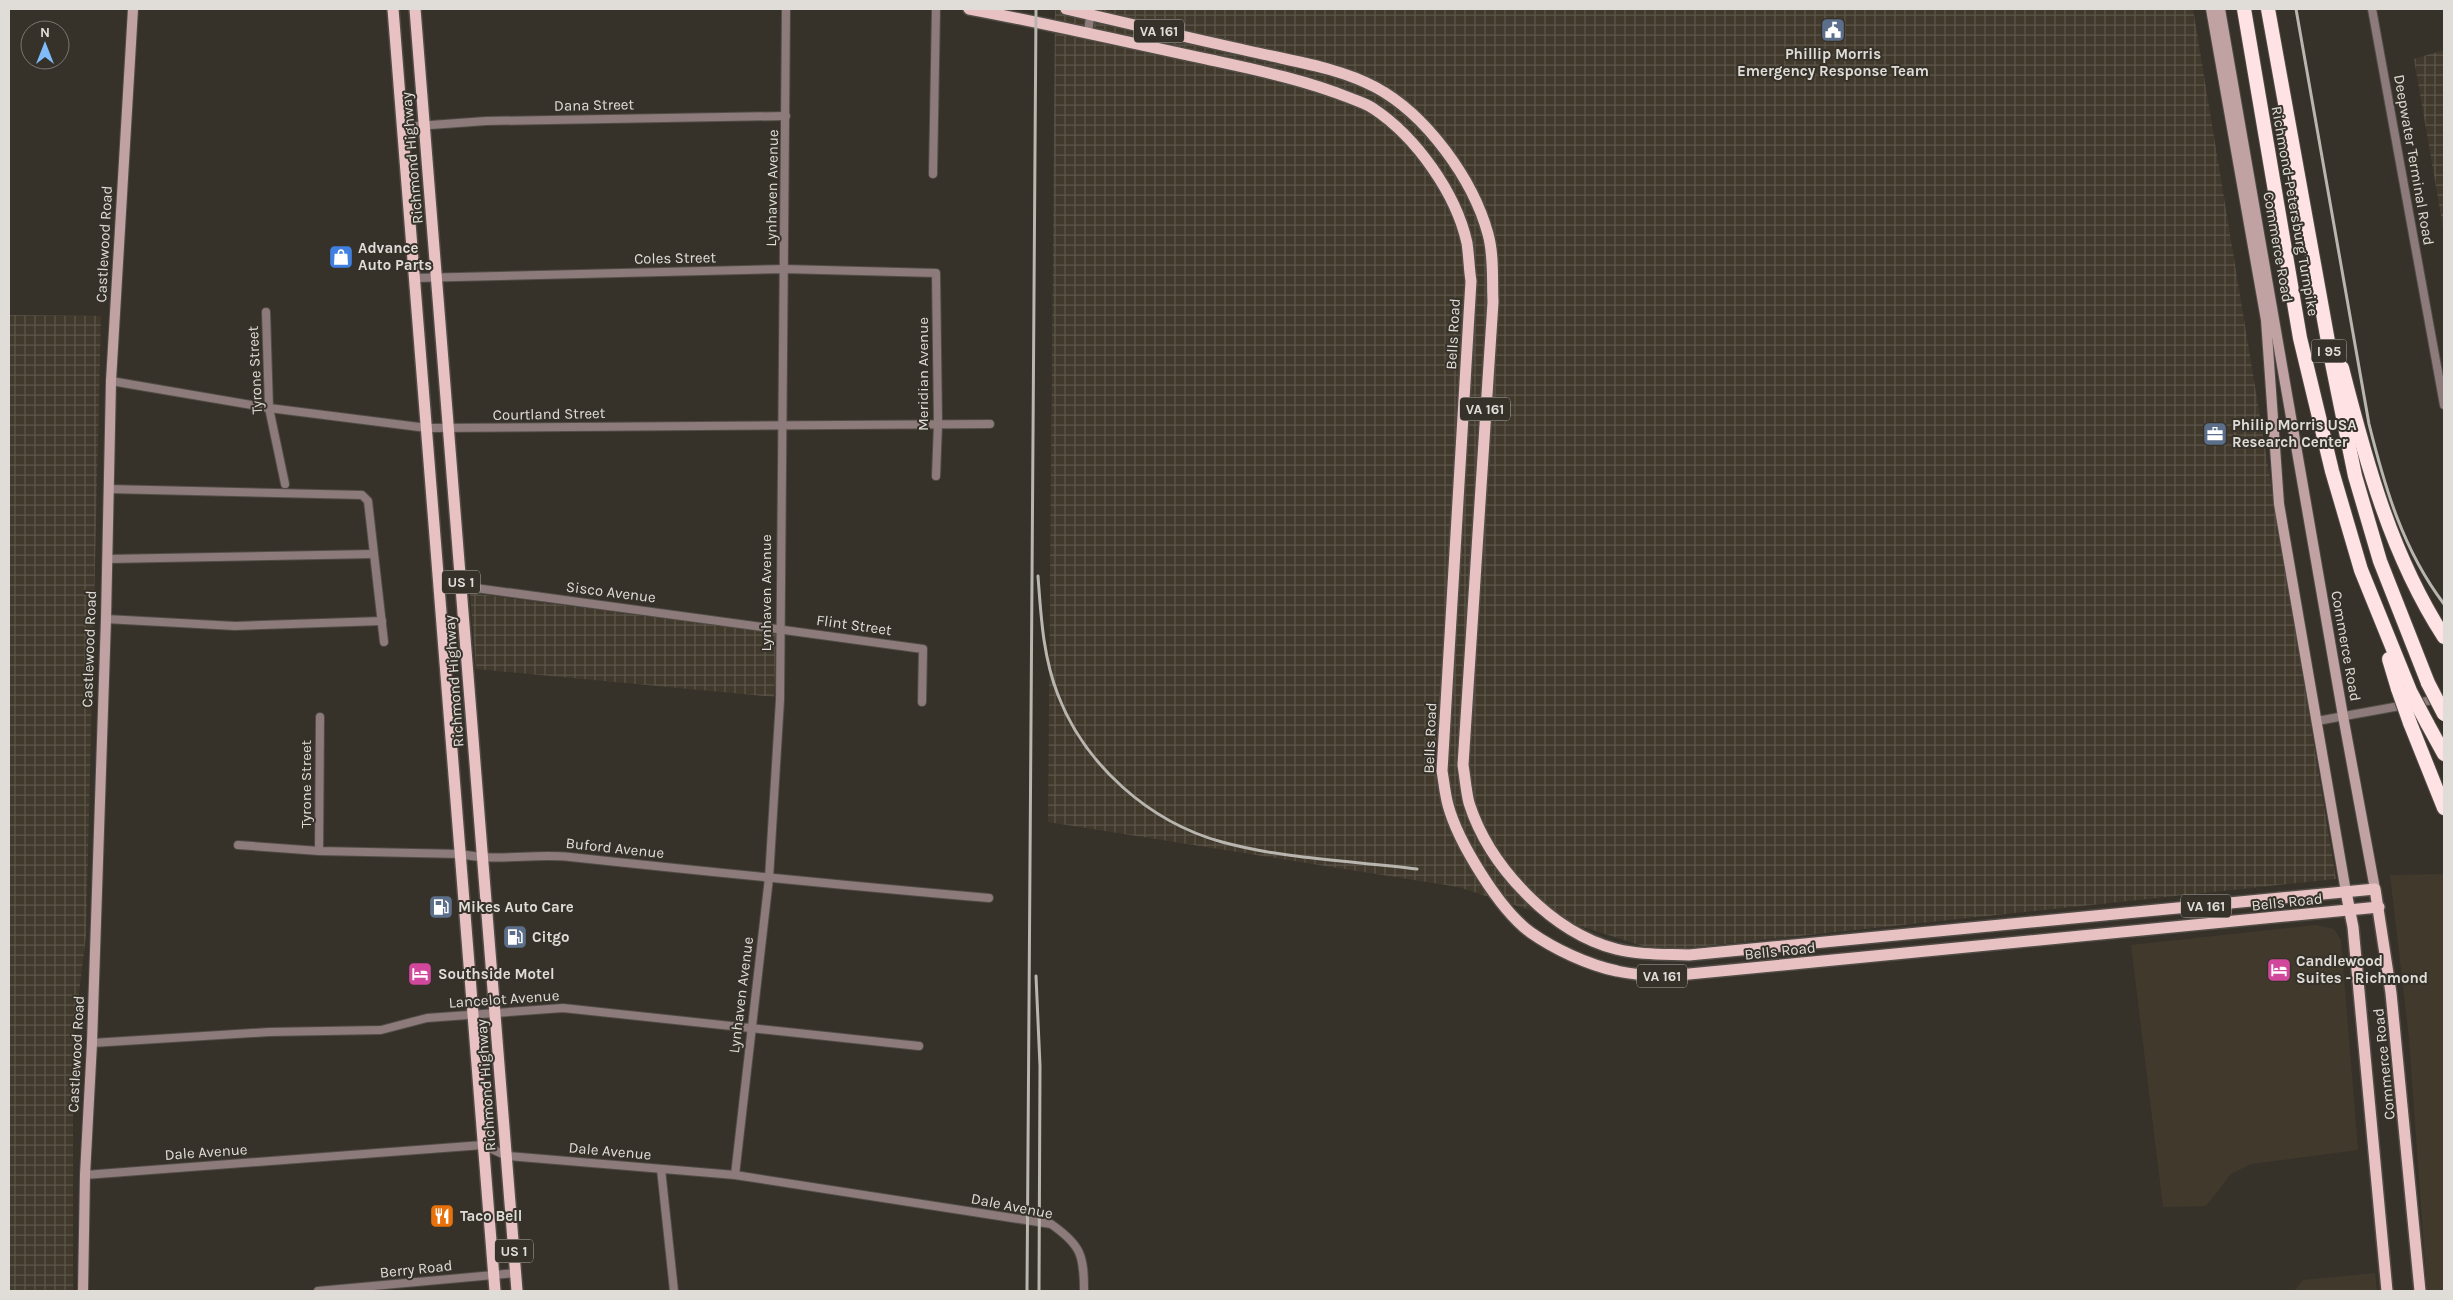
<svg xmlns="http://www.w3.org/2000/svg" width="2453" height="1300" font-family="Karla,sans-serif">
  <defs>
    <pattern id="industrial-grid" width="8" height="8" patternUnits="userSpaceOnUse" patternTransform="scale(1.25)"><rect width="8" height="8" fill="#41392c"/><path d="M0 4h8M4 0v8" fill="none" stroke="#5c554a"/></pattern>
  </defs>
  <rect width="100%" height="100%" fill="#36322a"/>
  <g fill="#41392c">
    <polygon points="2444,874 2444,1291 2427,1291 2409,1038 2390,875"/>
    <polygon points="2316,925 2334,929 2341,940 2358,1150 2251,1164 2231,1174 2206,1206 2163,1207 2131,945"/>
    <polygon points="2375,1273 2377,1291 2294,1291 2303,1280"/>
  </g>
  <g fill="url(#industrial-grid)">
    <polygon points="1055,9 2193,9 2336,879 1658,951 1458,887 1048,822"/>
    <polygon points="2444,50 2444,233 2414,59"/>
    <polygon points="9,315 101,316 86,936 73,1041 73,1291 9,1291"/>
    <polygon points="470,593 776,633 774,697 476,669"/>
  </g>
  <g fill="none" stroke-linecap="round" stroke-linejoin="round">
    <defs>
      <g id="street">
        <polyline points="2372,9 2444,405"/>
        <polyline points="1088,33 1091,9"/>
        <polyline points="403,127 486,121 786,116"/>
        <polyline points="933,174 936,9"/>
        <polyline points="415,278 784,269 936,273 938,424 936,476"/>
        <polyline points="266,312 269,408 285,484"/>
        <polyline points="111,381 269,408 427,428 990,424"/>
        <polyline points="108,489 362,495 368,501 384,642"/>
        <polyline points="107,559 374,554"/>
        <polyline points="439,583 923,649 922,702"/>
        <polyline points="106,619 235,626 382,621"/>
        <polyline points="2317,721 2444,698"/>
        <path d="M238,845L319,851L461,854C497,862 534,853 570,857C710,872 849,886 989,898"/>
        <polyline points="319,851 320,717"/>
        <polyline points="92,1043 269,1032 381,1030 427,1018 563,1008 919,1046"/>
        <polyline points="661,1169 674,1291"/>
        <path d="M85,1175L483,1145L507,1156L735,1175L1051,1224C1081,1245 1084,1255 1084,1291"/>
        <polyline points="735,1175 769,878 780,700 786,9"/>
        <polyline points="318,1291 516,1273"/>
      </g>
      <g id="secondary">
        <polyline points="2211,9 2266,320 2279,504 2346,892"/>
        <polyline points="2220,9 2343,716 2375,889"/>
        <polyline points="83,1291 85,1175 92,1043 106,619 111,381 133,9"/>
      </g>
      <g id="primary">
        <polyline points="393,9 495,1291"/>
        <polyline points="415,9 517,1291"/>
        <path d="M969,9C1050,24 1130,43 1211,60C1257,70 1305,80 1350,98C1357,101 1367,104 1374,109C1416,137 1456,193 1467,243C1469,256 1469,269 1471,281L1442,771C1444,782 1445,794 1448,805C1458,842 1499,909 1530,932C1554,949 1588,965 1617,971C1630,974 1645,975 1658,977L2379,907"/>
        <path d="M1066,9C1130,24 1194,39 1258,53C1297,62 1339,68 1375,87C1426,114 1473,179 1488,234C1494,255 1492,281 1493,302L1463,765C1465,777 1466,791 1469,803C1489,866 1551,932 1616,949C1640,955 1664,954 1689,955L2375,889L2391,993L2420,1291"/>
        <polyline points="2346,892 2353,927 2387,1291"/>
      </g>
      <g id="highway">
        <polyline points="2244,9 2300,338 2332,471 2361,570 2410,691"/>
        <polyline points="2268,9 2331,358 2355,476 2380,561 2428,683"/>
        <path d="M2342,368C2366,462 2391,555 2444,637"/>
        <polyline points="2389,659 2398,689"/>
        <polyline points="2410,723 2444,808"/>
        <polyline points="2427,723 2444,754"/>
      </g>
    </defs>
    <use href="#street" stroke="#514d46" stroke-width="10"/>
    <use href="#secondary" stroke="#514d46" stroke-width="12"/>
    <use href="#primary" stroke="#514d46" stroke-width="14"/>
    <use href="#highway" stroke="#514d46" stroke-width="16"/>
    <use href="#street" stroke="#8d7a7b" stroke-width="8"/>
    <use href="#secondary" stroke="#c0a2a3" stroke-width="10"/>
    <use href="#primary" stroke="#e8c1c3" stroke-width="11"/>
    <use href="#highway" stroke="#ffe3e4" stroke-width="14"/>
    <g stroke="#b9b6b0" stroke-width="3">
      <path d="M2296,9L2369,424C2385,488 2403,550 2444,604"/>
      <path d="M1038,576C1041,616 1043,657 1058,695C1085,765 1149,822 1222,842C1284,859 1353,861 1417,869"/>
      <polyline points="1036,976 1040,1066 1039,1291"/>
      <polyline points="1027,1291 1036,9"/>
    </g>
    <defs>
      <g id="highway-bridge">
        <polyline points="2428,683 2444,714"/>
        <polyline points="2398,689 2410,723"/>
        <polyline points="2410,691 2427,723"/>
      </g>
    </defs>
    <use href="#highway-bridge" stroke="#514d46" stroke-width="16" stroke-linecap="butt"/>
    <use href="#highway-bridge" stroke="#ffe3e4" stroke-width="14"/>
  </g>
  <defs>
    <symbol id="civic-square" viewBox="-11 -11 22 22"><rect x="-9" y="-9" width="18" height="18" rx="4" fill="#5c6f8a" stroke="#36322a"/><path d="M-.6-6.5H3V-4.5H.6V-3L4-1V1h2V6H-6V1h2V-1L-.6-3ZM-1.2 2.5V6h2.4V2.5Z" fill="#fff"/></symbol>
    <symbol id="shop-square" viewBox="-11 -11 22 22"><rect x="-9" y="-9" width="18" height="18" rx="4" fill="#3f7fe0" stroke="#36322a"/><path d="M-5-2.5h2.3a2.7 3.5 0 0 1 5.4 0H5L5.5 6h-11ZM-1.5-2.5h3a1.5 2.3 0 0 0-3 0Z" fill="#fff"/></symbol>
    <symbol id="office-square" viewBox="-11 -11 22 22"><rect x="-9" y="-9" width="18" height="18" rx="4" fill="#5c6f8a" stroke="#36322a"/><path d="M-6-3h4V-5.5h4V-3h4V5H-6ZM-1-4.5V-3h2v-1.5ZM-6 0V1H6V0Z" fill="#fff"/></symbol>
    <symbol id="fuel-square" viewBox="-11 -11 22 22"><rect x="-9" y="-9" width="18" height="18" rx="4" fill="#5c6f8a" stroke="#36322a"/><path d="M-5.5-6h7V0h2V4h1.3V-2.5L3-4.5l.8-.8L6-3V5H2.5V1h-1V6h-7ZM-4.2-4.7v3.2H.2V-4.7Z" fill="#fff"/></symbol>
    <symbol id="hotel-square" viewBox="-11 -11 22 22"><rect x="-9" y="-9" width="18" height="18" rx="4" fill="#d1479c" stroke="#36322a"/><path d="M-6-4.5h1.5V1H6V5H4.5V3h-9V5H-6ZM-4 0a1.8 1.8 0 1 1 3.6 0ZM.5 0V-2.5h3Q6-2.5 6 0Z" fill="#fff"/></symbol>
    <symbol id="restaurant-square" viewBox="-11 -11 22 22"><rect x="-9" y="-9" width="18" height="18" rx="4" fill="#e8710a" stroke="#36322a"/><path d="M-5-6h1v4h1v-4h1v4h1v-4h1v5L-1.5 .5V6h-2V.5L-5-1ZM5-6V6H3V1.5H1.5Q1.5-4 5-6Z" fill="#fff"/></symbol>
  </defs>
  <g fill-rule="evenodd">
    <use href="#civic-square" x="1819" y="16" width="28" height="28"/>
    <use href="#shop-square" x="327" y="243" width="28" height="28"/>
    <use href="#office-square" x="2201" y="420" width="28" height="28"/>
    <use href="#fuel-square" x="427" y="893" width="28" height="28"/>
    <use href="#fuel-square" x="501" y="923" width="28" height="28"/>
    <use href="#hotel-square" x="2265" y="956" width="28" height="28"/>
    <use href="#hotel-square" x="406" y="960" width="28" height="28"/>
    <use href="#restaurant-square" x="428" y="1202" width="28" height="28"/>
  </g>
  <g text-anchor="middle" stroke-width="4" stroke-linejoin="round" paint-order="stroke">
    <g fill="#36322a" stroke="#adaaa4" stroke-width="1">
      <rect x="1134" y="19.5" width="50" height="23" rx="4"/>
      <rect x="2311.5" y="339.5" width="35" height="23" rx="4"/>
      <rect x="1460" y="397.5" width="50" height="23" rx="4"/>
      <rect x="442" y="570.5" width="38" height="23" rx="4"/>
      <rect x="2181" y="894.5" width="50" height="23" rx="4"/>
      <rect x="1637" y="964.5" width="50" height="23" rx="4"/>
      <rect x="495" y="1239.5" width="38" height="23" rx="4"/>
    </g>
    <g font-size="14" font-weight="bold" fill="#e0ddd8">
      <text x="1159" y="36">VA 161</text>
      <text x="2329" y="356">I 95</text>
      <text x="1485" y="414">VA 161</text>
      <text x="461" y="587">US 1</text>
      <text x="2206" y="911">VA 161</text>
      <text x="1662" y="981">VA 161</text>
      <text x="514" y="1256">US 1</text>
    </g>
    <g font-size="15" font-weight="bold" fill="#e0ddd8" stroke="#36322a" text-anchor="start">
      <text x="1833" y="59" text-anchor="middle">Phillip Morris<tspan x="1833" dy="17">Emergency Response Team</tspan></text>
      <text x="358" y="253">Advance<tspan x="358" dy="17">Auto Parts</tspan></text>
      <text x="2232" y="430">Philip Morris USA<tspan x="2232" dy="17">Research Center</tspan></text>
      <text x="458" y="912">Mikes Auto Care</text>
      <text x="532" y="942">Citgo</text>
      <text x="2296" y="966">Candlewood<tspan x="2296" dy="17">Suites - Richmond</tspan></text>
      <text x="438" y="979">Southside Motel</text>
      <text x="460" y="1221">Taco Bell</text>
    </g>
    <g font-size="15" fill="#e0ddd8" stroke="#36322a">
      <text transform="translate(594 105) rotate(-1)" y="5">Dana Street</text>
      <text transform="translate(412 158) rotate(-95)" y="5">Richmond Highway</text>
      <text transform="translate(2414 160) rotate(80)" y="5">Deepwater Terminal Road</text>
      <text transform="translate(772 188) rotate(-89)" y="5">Lynhaven Avenue</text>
      <text transform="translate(2295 211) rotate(80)" y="5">Richmond-Petersburg Turnpike</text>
      <text transform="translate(104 244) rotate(-87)" y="5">Castlewood Road</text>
      <text transform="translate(2278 247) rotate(80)" y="5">Commerce Road</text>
      <text transform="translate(675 258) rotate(-1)" y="5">Coles Street</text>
      <text transform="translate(1453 334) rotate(-87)" y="5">Bells Road</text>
      <text transform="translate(255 370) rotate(-93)" y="5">Tyrone Street</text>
      <text transform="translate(923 374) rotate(-90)" y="5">Meridian Avenue</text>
      <text transform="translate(549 414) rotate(-1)" y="5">Courtland Street</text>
      <text transform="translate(611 592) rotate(7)" y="5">Sisco Avenue</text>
      <text transform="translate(766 593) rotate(-90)" y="5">Lynhaven Avenue</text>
      <text transform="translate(854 625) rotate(8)" y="5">Flint Street</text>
      <text transform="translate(2346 646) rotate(80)" y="5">Commerce Road</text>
      <text transform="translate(89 649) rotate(-88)" y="5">Castlewood Road</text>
      <text transform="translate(454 681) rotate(-94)" y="5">Richmond Highway</text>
      <text transform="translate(1430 738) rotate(-88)" y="5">Bells Road</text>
      <text transform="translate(306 784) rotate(-90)" y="5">Tyrone Street</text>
      <text transform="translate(615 848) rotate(6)" y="5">Buford Avenue</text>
      <text transform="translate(2287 902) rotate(-6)" y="5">Bells Road</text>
      <text transform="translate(1780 951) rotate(-6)" y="5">Bells Road</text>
      <text transform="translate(741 995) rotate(-83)" y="5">Lynhaven Avenue</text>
      <text transform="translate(504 999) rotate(-4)" y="5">Lancelot Avenue</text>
      <text transform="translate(76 1054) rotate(-87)" y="5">Castlewood Road</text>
      <text transform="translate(2384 1064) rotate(-96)" y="5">Commerce Road</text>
      <text transform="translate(486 1085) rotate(-94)" y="5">Richmond Highway</text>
      <text transform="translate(610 1151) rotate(5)" y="5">Dale Avenue</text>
      <text transform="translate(206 1152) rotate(-4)" y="5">Dale Avenue</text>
      <text transform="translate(1012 1206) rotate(11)" y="5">Dale Avenue</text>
      <text transform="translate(416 1269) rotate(-6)" y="5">Berry Road</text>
    </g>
  </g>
  <rect width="2453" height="1300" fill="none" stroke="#e0ddd8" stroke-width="20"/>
  <g transform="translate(45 45)"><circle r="24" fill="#36322a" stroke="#7a7670"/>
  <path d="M0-4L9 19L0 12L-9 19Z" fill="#81bcfa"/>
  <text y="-8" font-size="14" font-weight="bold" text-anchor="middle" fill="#e0ddd8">N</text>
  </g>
</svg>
